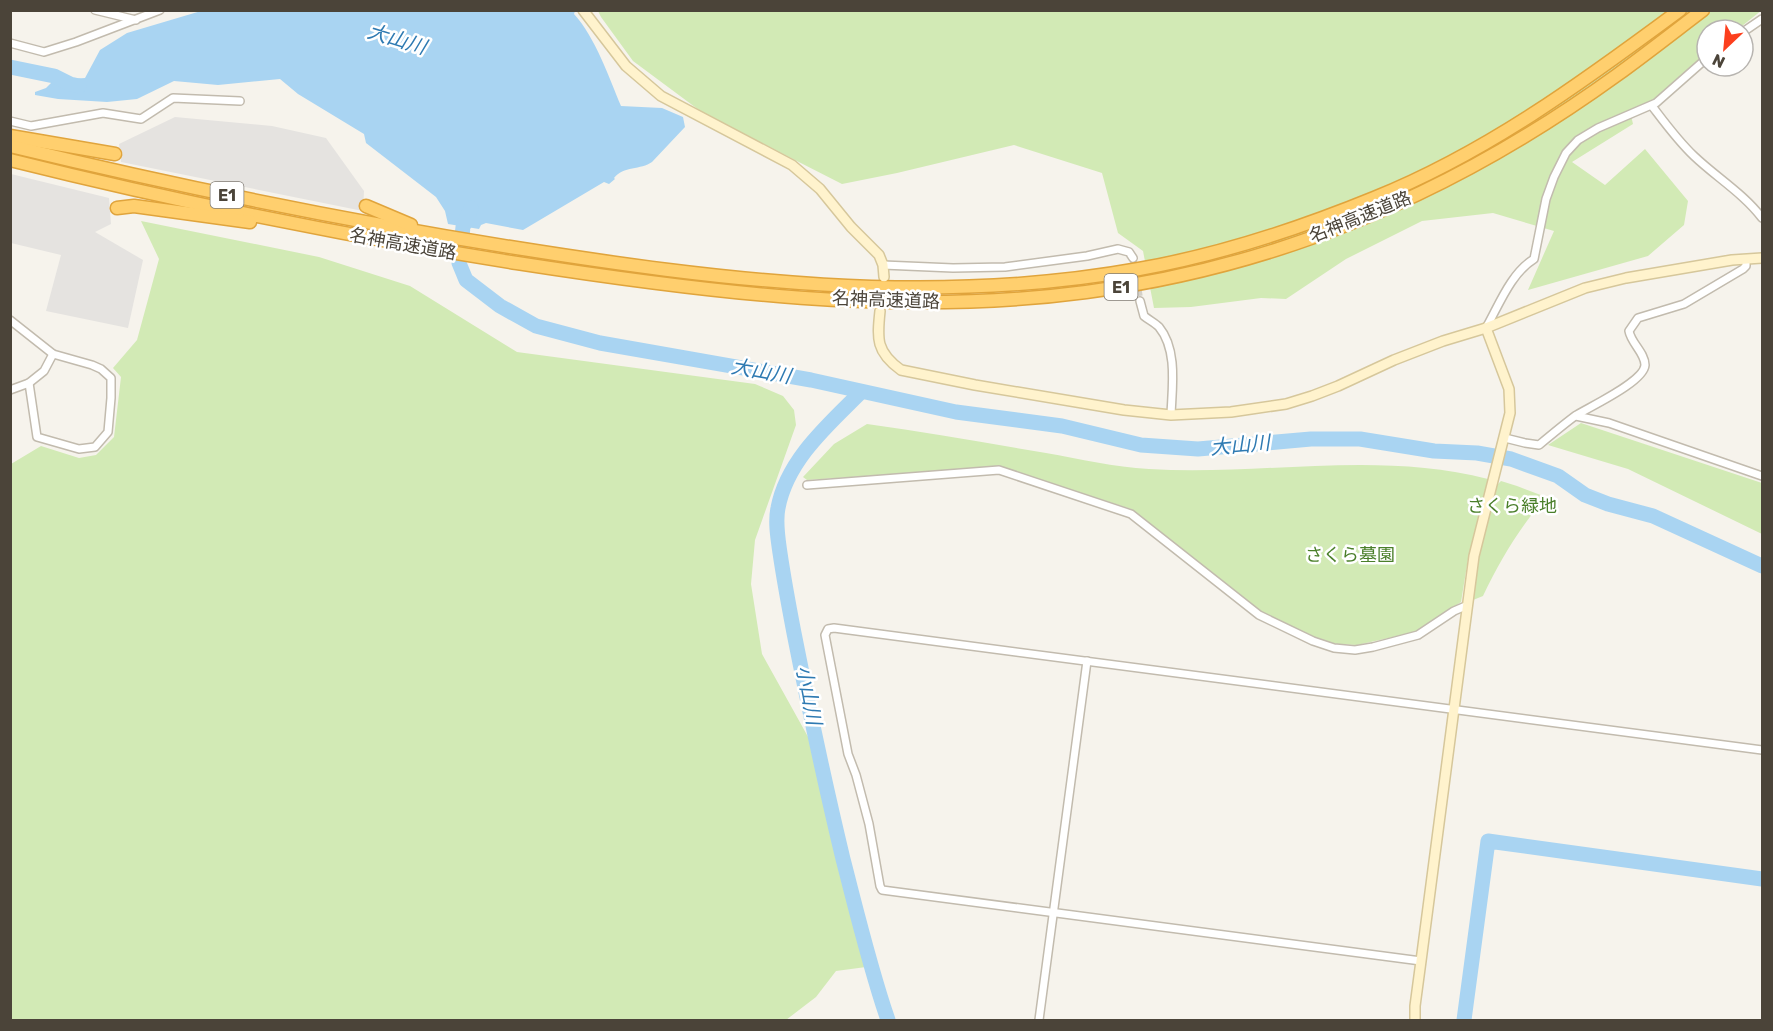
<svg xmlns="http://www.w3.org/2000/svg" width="1773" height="1031" font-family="Rubik,'Noto Sans JP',sans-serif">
  <rect width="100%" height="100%" fill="#f6f3ec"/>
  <g fill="#d2eab5">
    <polygon points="1762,10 1737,30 1707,30 1707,53 1653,101 1630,111 1633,124 1572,162 1605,185 1645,149 1688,201 1684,225 1648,256 1528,290 1554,231 1493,213 1422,221 1346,259 1286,299 1261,298 1191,307 1154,308 1143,251 1118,233 1102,173 1014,145 897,173 842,184 703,113 633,61 601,17 598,11"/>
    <polygon points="141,221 319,257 410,286 517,352 755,384 783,396 794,410 796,425 755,540 751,584 762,654 812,744 866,967 836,971 816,997 786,1020 11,1020 11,464 41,446 79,458 96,455 114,437 121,377 113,368 137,340 159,259"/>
    <polygon points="1581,423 1762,483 1762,534 1628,469 1548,445"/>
    <path d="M867,424C927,432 986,443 1046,453C1080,459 1114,467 1149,469C1261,476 1377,450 1488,479L1468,559L1461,602L1416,632L1357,645L1337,644L1317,639L1262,612L1131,509L999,467L807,480L803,477L834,444Z"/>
    <path d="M1501,481L1517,486L1546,497C1520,527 1500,560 1483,596L1473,600L1478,557L1497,485Z"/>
  </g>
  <g fill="#e5e3e0">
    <polygon points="175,117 272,126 326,138 364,191 363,211 121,162 119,144"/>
    <polygon points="11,174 109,198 111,224 95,232 143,260 128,328 46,311 61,255 11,243"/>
  </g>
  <path fill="#a9d4f2" d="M575,11L574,14C595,37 609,77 621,106L662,108L683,117L685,127L652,162C641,170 623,166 614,178L615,179L609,184L604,182L523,230L486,223L481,225L479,229L448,224L445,211L436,197L366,143L364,134L298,94L280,79L218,85L174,81L137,99L107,102L58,99L35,95V92L46,88L54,80L85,78L100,50L127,33L201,11Z"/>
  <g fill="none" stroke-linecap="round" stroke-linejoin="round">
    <g stroke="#a9d4f2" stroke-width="15">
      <polyline points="10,67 54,76 70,84 79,86"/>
      <polyline points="471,208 463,227 459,263 466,280 500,306 536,326 600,343 811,380 956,412 1062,426 1141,445 1198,449 1311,439 1360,439 1434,451 1477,453 1511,459 1558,476 1585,495 1608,504 1653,516 1762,566"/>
      <path d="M861,392C828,425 787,460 778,508C775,522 778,539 780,553C784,580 789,607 794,633C809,709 825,784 843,859C857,913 870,968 888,1020"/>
      <polyline points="1464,1020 1488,841 1762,879"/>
    </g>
    <polyline stroke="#d4d0c8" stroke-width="7" stroke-dasharray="7 3.5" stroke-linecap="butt" points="1133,258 1140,301"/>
    <defs>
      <g id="street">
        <polyline points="95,10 136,20"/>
        <polyline points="1743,32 1762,19"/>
        <polyline points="10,43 44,52 76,42 160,10"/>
        <path d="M1652,106C1665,123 1678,141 1694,156C1716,177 1744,194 1762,218"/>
        <polyline points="10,121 31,126 103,113 141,119 173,98 240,101"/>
        <polyline points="883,265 953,268 1005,267 1087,256 1118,249 1129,252 1133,258"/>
        <path d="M1140,301L1144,316C1149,320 1155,323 1159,327C1178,350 1172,388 1171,415"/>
        <polyline points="10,320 53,354 92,365 101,369 111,378 111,398 108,432 95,447 79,449 37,437 29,383"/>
        <path d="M1486,328C1499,305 1511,273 1534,259L1546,199L1554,177L1566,153L1578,140L1598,128L1656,103L1707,58"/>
        <polyline points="10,390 29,383 44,371 53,354"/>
        <polyline points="1576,416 1609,423 1762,476"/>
        <path d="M1505,438L1525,443L1539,445C1551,435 1563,425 1575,416C1589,407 1644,382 1645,365C1645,353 1631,343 1629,331L1638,318L1684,304L1743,269L1746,266V259"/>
        <polyline points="807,485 999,470 1131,514 1259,615 1313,641 1334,648 1355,650 1373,647 1418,635 1454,611 1468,605"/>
        <polyline points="1421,961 882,890 880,886 869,824 856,775 848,754 825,635 828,629 834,628 1762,750"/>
        <polyline points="1039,1020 1087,661"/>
      </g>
      <g id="secondary">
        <polyline points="583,10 626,66 661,96 792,165 820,189 851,227 879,255 883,265 884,277"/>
        <path d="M880,311C877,339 876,352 901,370L975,385L1124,410L1171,415L1231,412L1286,404L1312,396L1338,386L1394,360L1443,341L1486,328L1585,288L1626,278L1732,260L1762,258"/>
        <polyline points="1415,1020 1415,1006 1421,961 1474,556 1510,413 1509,389 1486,328"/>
      </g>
      <g id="highway">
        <polyline points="10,136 115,154"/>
        <path d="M10,146C176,186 342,220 510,247C717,280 929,307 1139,269C1219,255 1298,229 1374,198C1486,153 1583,82 1680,10"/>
        <path d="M10,160C178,202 347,236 517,263C704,292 897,317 1086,292C1162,282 1238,264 1311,238C1421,200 1523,143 1617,75C1646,54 1674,32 1703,10"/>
        <polyline points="366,206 411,225"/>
        <polyline points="117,208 134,206 250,222"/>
      </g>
    </defs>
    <use href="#street" stroke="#c2bbae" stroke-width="10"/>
    <use href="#secondary" stroke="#d6c79b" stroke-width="12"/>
    <use href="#highway" stroke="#e0a43c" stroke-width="15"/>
    <use href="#street" stroke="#fff" stroke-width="7"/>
    <use href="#secondary" stroke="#fff3cd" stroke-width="9"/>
    <use href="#highway" stroke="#ffcf6e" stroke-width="12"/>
  </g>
  <g text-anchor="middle" stroke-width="5" stroke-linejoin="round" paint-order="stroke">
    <g fill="#fff" stroke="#817c74" stroke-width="1.5">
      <rect x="210.5" y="182" width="33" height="26" rx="4.5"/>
      <rect x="1104.5" y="274" width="33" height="26" rx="4.5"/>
    </g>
    <g font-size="16" font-weight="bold" fill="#4b4439">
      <text x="227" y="201">E1</text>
      <text x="1121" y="293">E1</text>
    </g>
    <g font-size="18" fill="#4b4439" stroke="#fff">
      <text transform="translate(1360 217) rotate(-22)" y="6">名神高速道路</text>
      <text transform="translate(403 244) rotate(10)" y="6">名神高速道路</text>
      <text transform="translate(886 300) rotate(2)" y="6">名神高速道路</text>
    </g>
    <g font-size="18" fill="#4a7f2a" stroke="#fff">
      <text x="1512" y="512">さくら緑地</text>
      <text x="1350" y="561">さくら墓園</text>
    </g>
    <g font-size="20" font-style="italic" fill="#2e7ab2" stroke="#fff">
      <text transform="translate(397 39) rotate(17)" y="7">大山川</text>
      <text transform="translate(761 371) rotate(10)" y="7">大山川</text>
      <text transform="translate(1240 445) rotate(-5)" y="7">大山川</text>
      <text transform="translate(809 695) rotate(79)" y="7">小山川</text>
    </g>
  </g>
  <rect width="1773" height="1031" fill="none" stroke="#4b4439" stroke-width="24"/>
  <g transform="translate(1725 48) rotate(206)"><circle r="28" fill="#ffffff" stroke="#b7b4b0" stroke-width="1.5"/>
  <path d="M0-4.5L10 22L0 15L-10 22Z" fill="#fc3f1d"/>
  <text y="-9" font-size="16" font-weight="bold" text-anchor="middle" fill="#4b4439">N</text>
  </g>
</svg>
